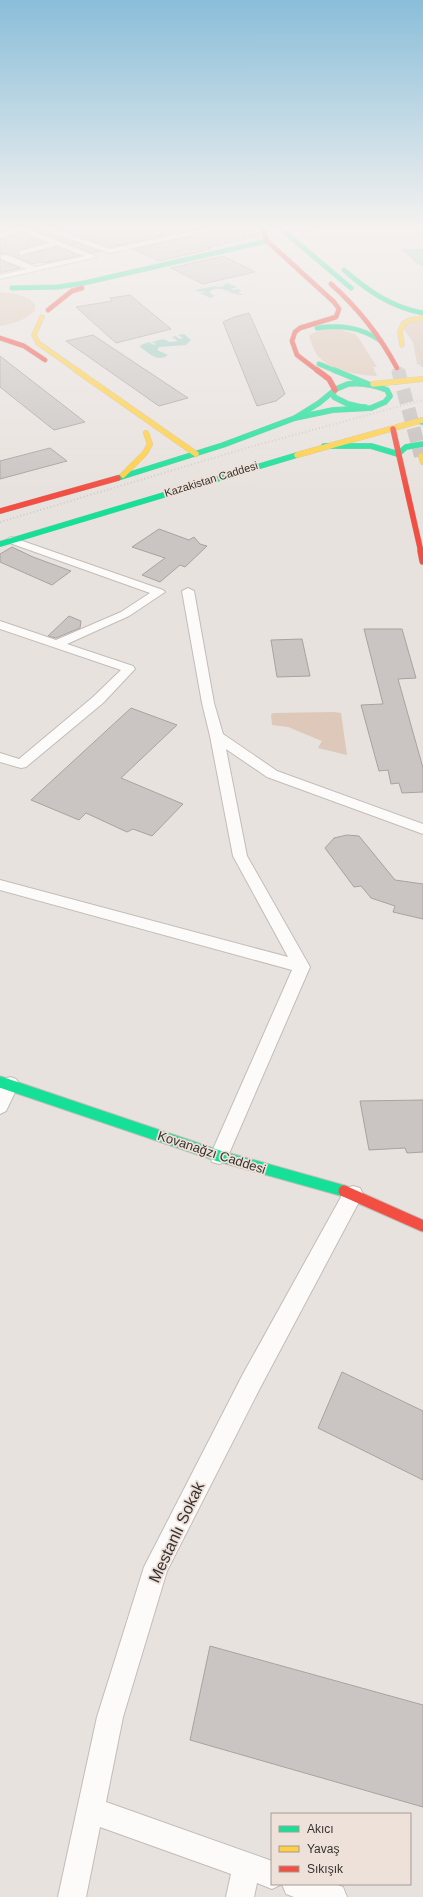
<svg xmlns="http://www.w3.org/2000/svg" width="423" height="1897" font-family="Helvetica,sans-serif">
  <rect width="100%" height="100%" fill="#e8e2de"/>
  <g fill="#ddc8b9">
    <path d="M0,292C13,293 26,295 35,304V310C26,320 13,324 0,326Z"/>
    <polygon points="423,317 423,367 421,367 420,365 417,364 413,342 403,328 404,324"/>
    <path d="M338,329L355,334L358,337L377,367H373L377,376C358,375 330,371 317,355C313,349 311,342 309,335L320,330Z"/>
    <polygon points="334,712 341,713 347,755 318,748 322,741 288,727 272,725 271,715 273,713"/>
  </g>
  <g fill="#9ecec3">
    <polygon points="401,249 423,249 423,266 417,264"/>
    <path d="M227,283L237,287L231,289L232,290L238,289L242,291L238,292L243,295C230,295 223,284 210,291V293L215,296L210,298L200,293L205,292L204,291L198,292L195,290L215,286L219,287L226,285L224,284Z"/>
    <path d="M184,334L191,340L186,345L159,347L157,350L168,355C158,363 149,353 140,347L141,345L149,342L154,345L156,344L152,342L163,339L170,342L178,341L172,337L175,336L180,339L183,338L178,335Z"/>
  </g>
  <g fill="#cac5c2" stroke="#a8a3a0">
    <polygon points="28,228 41,228 42,230 100,251 92,253"/>
    <polygon points="54,228 203,228 110,247"/>
    <polygon points="221,228 257,228 259,236 207,248 211,249 159,261 134,249"/>
    <polygon points="22,233 46,243 20,250 19,256 57,247 80,256 45,263 40,262 32,264 8,254 0,254 0,239"/>
    <polygon points="223,256 255,272 203,284 171,268"/>
    <polygon points="0,260 20,268 0,273"/>
    <polygon points="130,295 171,329 116,343 76,307 112,301 110,298"/>
    <polygon points="249,313 285,394 276,401 257,406 223,322 234,317"/>
    <polygon points="93,335 188,398 159,406 66,341"/>
    <polygon points="0,356 85,422 54,430 0,387"/>
    <polygon points="50,448 67,461 0,479 0,461"/>
    <polygon points="159,529 189,540 194,537 200,544 207,546 185,567 180,565 160,582 142,575 165,558 132,547"/>
    <polygon points="12,547 33,557 71,571 52,585 0,562 0,554"/>
    <polygon points="69,616 81,621 80,628 56,638 48,636"/>
    <polygon points="364,629 402,629 416,678 398,679 423,768 423,792 402,793 399,783 391,784 388,770 379,771 361,705 383,704"/>
    <polygon points="302,639 310,676 277,677 271,640"/>
    <polygon points="131,708 177,725 121,778 183,804 152,836 133,829 127,832 86,813 79,820 31,800"/>
    <polygon points="347,835 359,836 395,880 423,884 423,919 393,912 395,906 371,898 361,886 354,887 325,848 334,838"/>
    <polygon points="423,1100 423,1152 407,1153 405,1148 369,1150 360,1101"/>
    <polygon points="342,1372 423,1411 423,1480 318,1428"/>
    <polygon points="210,1646 423,1705 423,1807 190,1740"/>
  </g>
  <g fill="none" stroke-linecap="round" stroke-linejoin="round">
    <polyline stroke="#c4bfbb" stroke-width="10" stroke-dasharray="10 5.5" stroke-linecap="butt" points="397,368 398,371"/>
    <polyline stroke="#c4bfbb" stroke-width="14" stroke-dasharray="14 6" stroke-linecap="butt" points="398,370 421,456"/>
    <defs>
      <g id="street">
        <polygon points="17,228 25,228 97,257 0,279 0,275 27,269 1,259 1,255 7,255 35,267 85,256 57,245 20,255 20,251 51,243 22,231 0,238 0,234"/>
        <polygon points="42,228 51,228 110,249 209,228 220,228 110,253 43,229"/>
        <polygon points="277,228 318,228 307,231 280,230"/>
        <polygon points="11,537 163,590 165,592 129,616 67,644 133,666 135,669 103,703 26,767 21,768 0,762 0,753 19,759 93,697 121,670 0,629 0,621 56,640 121,612 150,593 7,542 6,540"/>
        <polygon points="188,588 194,591 214,703 223,734 277,771 423,824 423,834 267,777 226,749 247,856 310,967 228,1156 226,1162 219,1164 212,1162 210,1156 292,970 0,890 0,880 288,957 233,856 210,736 202,703 182,591"/>
        <polygon points="10,1077 16,1079 19,1084 6,1111 0,1114 0,1086 4,1079"/>
        <polygon points="353,1186 360,1188 363,1194 360,1200 259,1390 167,1571 123,1717 106,1802 272,1861 272,1884 335,1884 343,1887 347,1897 294,1897 286,1894 282,1884 272,1889 257,1883 254,1897 226,1897 231,1874 100,1827 86,1897 58,1897 97,1717 144,1567 243,1374 346,1188"/>
      </g>
      <g id="fast-far2">
        <polyline points="280,228 351,288"/>
        <path d="M344,270C368,291 391,307 423,313"/>
        <polyline points="12,288 58,287 84,283 267,241"/>
        <path d="M317,328C341,325 361,327 381,341"/>
        <polyline points="319,364 336,371"/>
      </g>
      <g id="fast-far1">
        <polyline points="334,370 368,384"/>
        <path d="M348,384C362,382 374,385 387,390L390,396L385,402L371,408L333,410L295,418L319,403L336,389Z"/>
        <polyline points="333,392 334,397 348,404 361,407"/>
        <polyline points="361,407 365,407"/>
        <polyline points="419,421 423,422"/>
        <polyline points="324,446 371,446 398,454 406,447 423,444"/>
        <polyline points="118,478 223,445 295,418"/>
        <polyline points="0,544 297,455"/>
      </g>
      <polyline id="fast" points="0,1082 219,1156 344,1191"/>
      <g id="slow-far1">
        <polyline points="42,317 34,335 38,343 78,371"/>
        <polyline points="402,345 400,332 403,324 410,320 423,318"/>
      </g>
      <g id="slow">
        <polyline points="76,370 196,454"/>
        <polyline points="373,384 423,379"/>
        <polyline points="297,455 423,420"/>
        <polyline points="421,456 423,462"/>
        <polyline points="123,475 145,453 150,444 146,433"/>
      </g>
      <g id="jam-far3">
        <polyline points="262,228 267,241 334,302 339,309 336,317 300,328 295,332 292,341 297,355 318,371"/>
        <path d="M331,284C358,308 380,336 397,368"/>
        <polyline points="48,310 72,291 82,288"/>
        <polyline points="0,338 24,346 45,360"/>
      </g>
      <g id="jam-far2">
        <polyline points="317,370 329,379 335,390"/>
        <polyline points="393,429 421,552"/>
        <polyline points="0,511 118,478"/>
      </g>
      <polyline id="jam-far1" points="421,551 423,561"/>
      <polyline id="jam" points="344,1191 423,1226"/>
    </defs>
    <use href="#street" stroke="#c2bdb9" stroke-width="2"/>
    <use href="#fast-far2" stroke="#c2bdb9" stroke-width="5.5"/>
    <use href="#fast-far1" stroke="#c2bdb9" stroke-width="6"/>
    <use href="#fast" stroke="#c2bdb9" stroke-width="13"/>
    <use href="#slow-far1" stroke="#c2bdb9" stroke-width="5.5"/>
    <use href="#slow" stroke="#c2bdb9" stroke-width="6"/>
    <use href="#jam-far3" stroke="#c2bdb9" stroke-width="5.5"/>
    <use href="#jam-far2" stroke="#c2bdb9" stroke-width="6"/>
    <use href="#jam-far1" stroke="#c2bdb9" stroke-width="8"/>
    <use href="#jam" stroke="#c2bdb9" stroke-width="13"/>
    <g stroke="#c3c2bf" stroke-width="1" stroke-dasharray="1.5 1" stroke-linecap="butt">
      <polyline points="123,228 134,232"/>
      <polyline points="99,234 119,228"/>
      <polyline points="418,346 423,366"/>
    </g>
    <use href="#street" fill="#fcfbfa" fill-rule="evenodd"/>
    <use href="#fast-far2" stroke="#16e098" stroke-width="4.5"/>
    <use href="#fast-far1" stroke="#16e098" stroke-width="5.5"/>
    <use href="#fast" stroke="#16e098" stroke-width="11"/>
    <use href="#slow-far1" stroke="#ffcf43" stroke-width="4.5"/>
    <use href="#slow" stroke="#ffcf43" stroke-width="5.5"/>
    <use href="#jam-far3" stroke="#f24e42" stroke-width="4.5"/>
    <use href="#jam-far2" stroke="#f24e42" stroke-width="5.5"/>
    <use href="#jam-far1" stroke="#f24e42" stroke-width="7"/>
    <use href="#jam" stroke="#f24e42" stroke-width="11"/>
    <polyline stroke="#cdcbca" stroke-width="2" stroke-dasharray="1 2.5" stroke-linecap="butt" points="0,522 250,447 423,400"/>
  </g>
  <linearGradient id="sky" x2="0" y2="1"><stop stop-color="#8abed9"/><stop offset="0.46" stop-color="#f5f2f0"/><stop offset="1" stop-color="#f5f2f0" stop-opacity="0"/></linearGradient>
  <rect width="423" height="493" fill="url(#sky)"/>
  <g text-anchor="middle" stroke-width="3.5" stroke-linejoin="round" paint-order="stroke">
    <g font-size="11" fill="#36322f" stroke="#ede1d9">
      <text transform="translate(211 479) rotate(-17)" y="4">Kazakistan Caddesi</text>
    </g>
    <g font-size="13" fill="#36322f" stroke="#ede1d9">
      <text transform="translate(212 1152) rotate(18)" y="5">Kovanağzı Caddesi</text>
    </g>
    <g font-size="16" fill="#36322f" stroke="#ede1d9">
      <text transform="translate(176 1532) rotate(-65)" y="6">Mestanlı Sokak</text>
    </g>
  </g>
  <rect x="271" y="1813" width="140" height="72" fill="#ede1d9" stroke="#a49b95"/>
  <rect x="279" y="1826" width="20" height="6" fill="#16e098" stroke="#a49b95"/>
  <text x="307" y="1833" font-size="12" fill="#36322f">Akıcı</text>
  <rect x="279" y="1846" width="20" height="6" fill="#ffcf43" stroke="#a49b95"/>
  <text x="307" y="1853" font-size="12" fill="#36322f">Yavaş</text>
  <rect x="279" y="1866" width="20" height="6" fill="#f24e42" stroke="#a49b95"/>
  <text x="307" y="1873" font-size="12" fill="#36322f">Sıkışık</text>
</svg>
